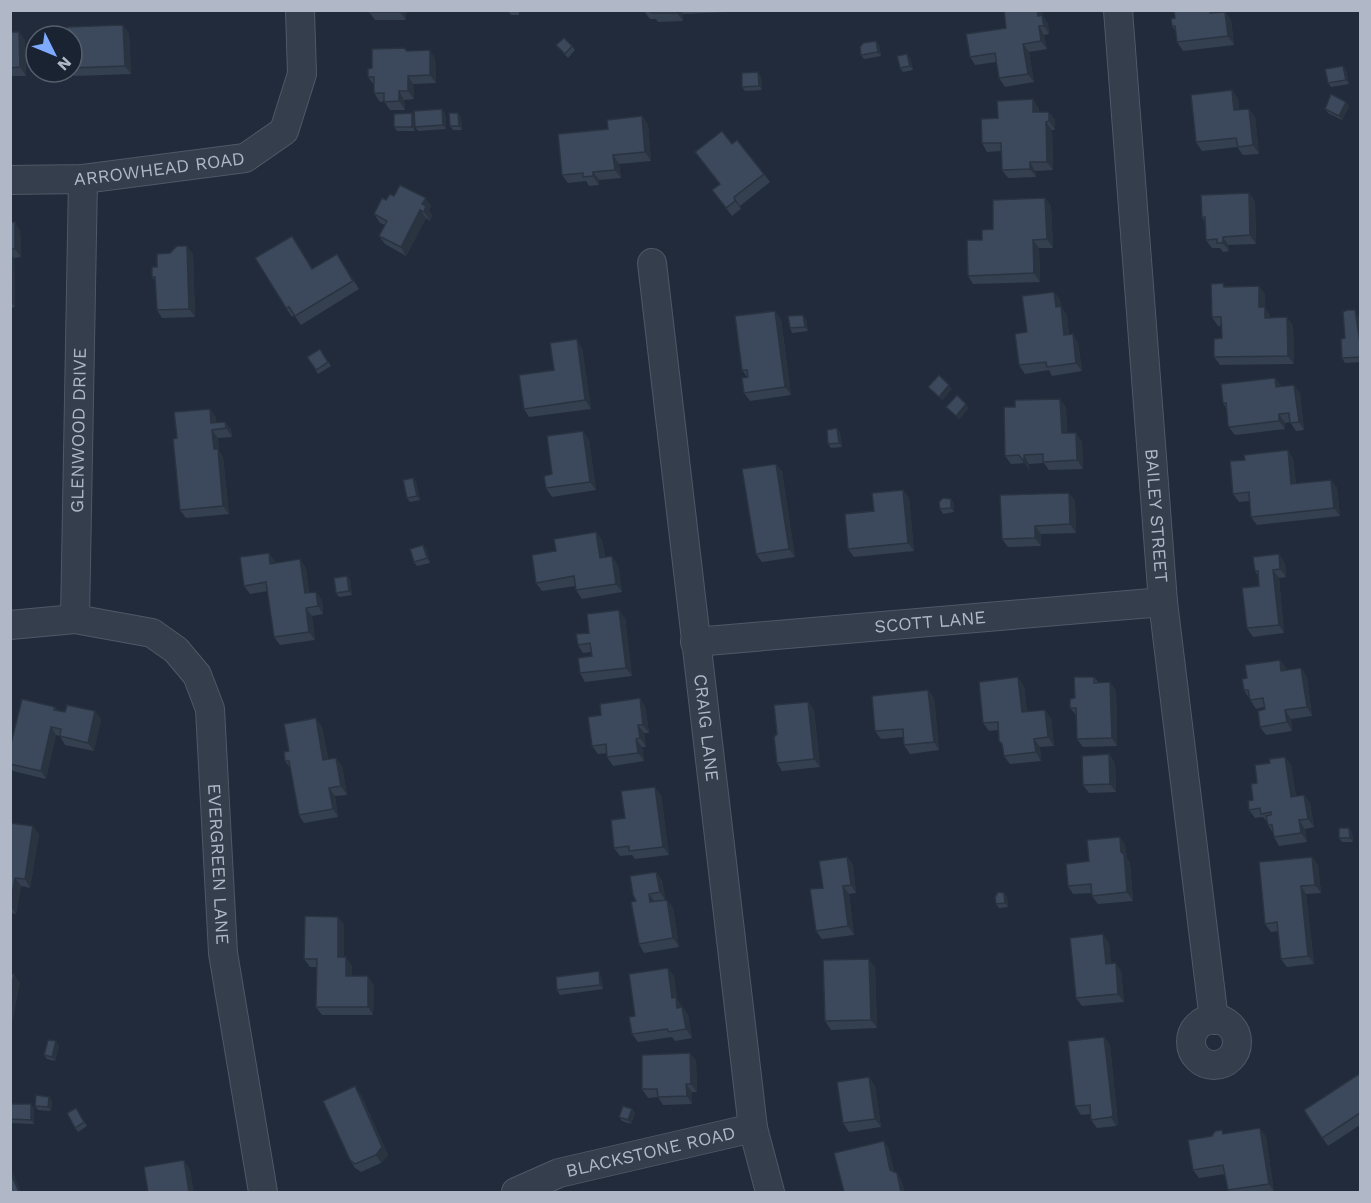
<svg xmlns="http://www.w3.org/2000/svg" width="1371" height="1203" font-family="'Work Sans',sans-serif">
  <rect width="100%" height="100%" fill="#212b3c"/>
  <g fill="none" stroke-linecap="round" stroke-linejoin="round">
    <defs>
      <g id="street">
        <path id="s1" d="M1118,10L1163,602L1214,1020"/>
        <path id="s2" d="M10,180L83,179L245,158L284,131L302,74L300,10"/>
        <path id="s3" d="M652,263L753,1128L770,1192"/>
        <path id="s4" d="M75,619L152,633L176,650L197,675L210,709L223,953L263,1192"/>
        <path id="s5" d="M10,625L75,619L83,179"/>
        <path id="s6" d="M695,642L1163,602"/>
        <circle cx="1214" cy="1042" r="23"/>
        <path id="s7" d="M516,1192L559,1173L753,1128"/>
      </g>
    </defs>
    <use href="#street" stroke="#505867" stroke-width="30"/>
    <use href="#street" stroke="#353e4c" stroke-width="28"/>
  </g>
  <g fill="#343f4f">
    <polygon points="406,10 406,20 375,20 369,12"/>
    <polygon points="519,10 519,15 511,15 508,11"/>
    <polygon points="728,10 728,12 683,14 683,21 658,22 656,19 650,19 644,11"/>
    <polygon points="1004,10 1042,10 1043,16 1048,24 1049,34 1044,35 1047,49 1029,52 1034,82 1005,87 999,78 996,62 975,65 970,57 1006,28"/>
    <polygon points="1215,10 1215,13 1225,12 1231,20 1234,45 1183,51 1177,42 1176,32 1172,26"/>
    <polygon points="10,32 25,40 26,76 10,76"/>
    <polygon points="129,33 131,74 74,76 72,72 72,68"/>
    <polygon points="876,41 879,45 881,56 864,59 861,55"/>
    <polygon points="556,45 572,46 575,50 568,58"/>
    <polygon points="407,51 435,58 436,83 413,84 414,99 404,100 405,110 390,110 384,101 380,102 374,93 374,85 368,77 372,68"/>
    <polygon points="910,58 913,70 903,72 900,68"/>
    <polygon points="1343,66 1346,70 1349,84 1331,87 1328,83"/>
    <polygon points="761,76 762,90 745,91 742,87"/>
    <polygon points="1238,98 1239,110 1255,117 1259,154 1243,155 1237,147 1202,151 1196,142"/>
    <polygon points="1346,102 1349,106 1342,120 1328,113 1325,109"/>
    <polygon points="1039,108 1039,112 1049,112 1055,120 1055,130 1052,130 1053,170 1035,171 1036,177 1008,178 1002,170 1001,151 987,152 982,143 998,118"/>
    <polygon points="445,113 446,129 418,131 415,127 415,125 415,131 397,131 394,127 415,117"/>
    <polygon points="642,116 648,125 651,161 619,164 621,178 599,180 599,185 589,186 586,181 568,183 562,175 608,129"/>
    <polygon points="461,117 462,130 453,130 450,126"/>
    <polygon points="732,144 764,174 770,182 740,206 741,209 732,216 712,190 720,185 695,152"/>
    <polygon points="1249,193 1255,201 1256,244 1228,245 1229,251 1223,252 1220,248 1212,248 1206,240 1205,222 1202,217"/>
    <polygon points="394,196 431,206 429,210 432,215 430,221 426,218 406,256 385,244 379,236 385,225 380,223 374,214 386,200"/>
    <polygon points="1045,198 1051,206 1053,248 1039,248 1040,282 973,284 968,276 982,240 993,229"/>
    <polygon points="10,222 20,230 21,257 14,258 15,307 10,308"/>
    <polygon points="297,244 313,269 342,262 359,289 301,325 294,315 292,317 286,308"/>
    <polygon points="193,254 195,317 162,318 157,310 156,282 152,277 157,267"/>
    <polygon points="1226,287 1265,294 1265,308 1270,315 1270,318 1293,325 1294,364 1220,365 1214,357 1222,338 1222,325 1218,326 1212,317"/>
    <polygon points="1054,292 1060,300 1061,307 1067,315 1069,335 1073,334 1078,343 1082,371 1052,376 1049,370 1025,374 1019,365 1027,332"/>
    <polygon points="1358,315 1360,328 1360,362 1345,363 1342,358"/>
    <polygon points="781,319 791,395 750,401 744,393 747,377 742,370"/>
    <polygon points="806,319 808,331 792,333 790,328"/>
    <polygon points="582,348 591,409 529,417 524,409"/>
    <polygon points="320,349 331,366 318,374 307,357"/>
    <polygon points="1275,378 1281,386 1300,393 1304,430 1296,431 1290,422 1285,423 1285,429 1236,435 1234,434 1228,426 1226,408 1223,403"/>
    <polygon points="1066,407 1067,433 1082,441 1083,469 1049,470 1044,463 1029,464 1029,470 1025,463 1011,464 1005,456"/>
    <polygon points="216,417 216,423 225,422 231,430 232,437 218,438 219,451 223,457 229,514 186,518 180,510 177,438"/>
    <polygon points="837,428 840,433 842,447 831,448 828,444"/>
    <polygon points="589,440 596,490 552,497 546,488 552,474"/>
    <polygon points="1288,450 1293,459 1296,484 1331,480 1337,488 1340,516 1257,525 1251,517 1249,501 1239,502 1233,494 1245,460"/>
    <polygon points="776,464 782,472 795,557 762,562 756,554"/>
    <polygon points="413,478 416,482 420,500 410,502 407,498"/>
    <polygon points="903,490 909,498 914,551 854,557 848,549 874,511"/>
    <polygon points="1069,493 1075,501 1076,533 1041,534 1041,546 1008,547 1002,539"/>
    <polygon points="954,503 954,512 943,514 940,509"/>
    <polygon points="596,532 602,540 605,557 618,565 622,592 582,599 576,590 575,586 542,591 536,583 556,551"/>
    <polygon points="426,549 430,563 417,566 414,562"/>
    <polygon points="269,553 275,563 300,559 306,568 309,593 316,592 322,600 323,614 312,616 315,640 280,645 274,637 268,591 250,594 244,586"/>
    <polygon points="1285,563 1286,577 1279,578 1284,633 1253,637 1247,628 1259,586 1258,576 1255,571"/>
    <polygon points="347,576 350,580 352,595 339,597 336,593"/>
    <polygon points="625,618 632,676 585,682 580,673 592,656 591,652 583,653 578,645 589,633"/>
    <polygon points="1280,660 1286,668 1286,671 1301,668 1307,677 1312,716 1291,719 1292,731 1266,735 1260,727 1264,707 1256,709 1244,690 1247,678"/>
    <polygon points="1094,677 1098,682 1116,690 1117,746 1083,747 1077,739 1077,716 1070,708 1075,698"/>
    <polygon points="1024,686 1027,712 1051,718 1054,746 1040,747 1041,761 1010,764 1004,756 1003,746 999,741 998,730 989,731 983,723"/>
    <polygon points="934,698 939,750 910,754 904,745 903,737 881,739 875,731"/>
    <polygon points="808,702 814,710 820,767 782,771 777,763"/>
    <polygon points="645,706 649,733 644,733 646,747 642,747 644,761 613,766 607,757 607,753 598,754 592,746"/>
    <polygon points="55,707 58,711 101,719 94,751 65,745 60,736 56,735 46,779 13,771 10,768 10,748"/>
    <polygon points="322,727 328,759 342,766 347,795 335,796 338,817 304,823 299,815 291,769 285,761 289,751"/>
    <polygon points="1109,754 1115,763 1116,792 1089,793 1083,785"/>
    <polygon points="1285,757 1291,765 1296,796 1304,795 1310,803 1314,827 1305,829 1307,842 1279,846 1274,837 1273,833 1268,825 1267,822 1263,817 1255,818 1249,810 1253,800 1257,783 1270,763"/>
    <polygon points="661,795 669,855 635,859 632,855 620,856 614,848"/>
    <polygon points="10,823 39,834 30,888 21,886 16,914 10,913"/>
    <polygon points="1352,832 1353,842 1342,842 1339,838"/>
    <polygon points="1120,837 1125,845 1127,858 1130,863 1133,901 1098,904 1092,896 1092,893 1073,894 1068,886 1089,861"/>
    <polygon points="847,857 853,865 856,893 849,894 854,935 822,939 816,931 823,888"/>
    <polygon points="1312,857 1318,865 1321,893 1306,894 1314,964 1287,967 1281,959 1278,931 1271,932 1265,924"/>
    <polygon points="662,880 665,900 667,900 673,908 679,947 644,953 639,944 636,901"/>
    <polygon points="1007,897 1008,907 999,908 996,904"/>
    <polygon points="338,917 344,925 344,957 352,966 352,976 374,985 373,1015 322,1015 316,1007 317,967 310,967 304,959"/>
    <polygon points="1109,943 1111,963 1121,971 1124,1002 1082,1006 1076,998"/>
    <polygon points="875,967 877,1028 831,1030 825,1021"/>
    <polygon points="601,976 603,989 560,995 557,990"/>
    <polygon points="674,976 677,999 688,1015 692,1038 675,1041 672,1037 638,1042 632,1034 635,1016"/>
    <polygon points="1104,1037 1110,1045 1118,1124 1116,1126 1097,1128 1091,1120 1091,1114 1081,1115 1075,1106"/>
    <polygon points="59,1046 55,1061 47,1059 44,1055"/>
    <polygon points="690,1053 696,1061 697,1092 692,1092 692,1104 663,1105 658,1097 648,1098 642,1089"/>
    <polygon points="1360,1076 1360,1125 1328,1146 1304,1110"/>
    <polygon points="869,1077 875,1086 881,1127 849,1132 843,1123"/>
    <polygon points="361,1095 388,1155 381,1163 361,1172 355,1168 350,1160"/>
    <polygon points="49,1097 52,1101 51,1111 38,1110 35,1106"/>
    <polygon points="10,1104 34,1108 34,1124 10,1123"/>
    <polygon points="76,1108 87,1126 78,1132 75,1128"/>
    <polygon points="632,1109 635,1113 631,1124 622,1121 619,1117"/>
    <polygon points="1260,1128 1266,1137 1274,1192 1229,1192 1228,1190 1225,1174 1199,1178 1193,1170 1225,1134"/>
  </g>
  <g fill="#2a3340">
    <polygon points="400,10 406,10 406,20 400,12"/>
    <polygon points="677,10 681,10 683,14 683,21 677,13"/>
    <polygon points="1037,10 1042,10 1043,16 1048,24 1049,34 1038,16"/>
    <polygon points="1225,12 1231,20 1234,45 1228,36"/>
    <polygon points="123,25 129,33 131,74 125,66"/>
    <polygon points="1039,26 1044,35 1047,49 1041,41"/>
    <polygon points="19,32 25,40 26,76 20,67"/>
    <polygon points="876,41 879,45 881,56 878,52"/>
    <polygon points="1023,44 1029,52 1034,82 1028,74"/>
    <polygon points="430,50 435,58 436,83 430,75"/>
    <polygon points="907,54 910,58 913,70 910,66"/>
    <polygon points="1343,66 1346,70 1349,84 1346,80"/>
    <polygon points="758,72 761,76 762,90 759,86"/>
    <polygon points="408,76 413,84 414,99 408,91"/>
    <polygon points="1232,90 1238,98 1240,119 1234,110"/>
    <polygon points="399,91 404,100 405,110 399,101"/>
    <polygon points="1033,99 1039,108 1039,121 1033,112"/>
    <polygon points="1346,102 1349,106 1342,120 1339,116"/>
    <polygon points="442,109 445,113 446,129 443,125"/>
    <polygon points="1249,109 1255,117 1259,154 1253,145"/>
    <polygon points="1049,112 1055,120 1055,130 1049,121"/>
    <polygon points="412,113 415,117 415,131 412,127"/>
    <polygon points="458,113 461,117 462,130 459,126"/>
    <polygon points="642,116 648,125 651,161 645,152"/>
    <polygon points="1046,122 1052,130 1053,170 1047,162"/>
    <polygon points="613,155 619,164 621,178 615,170"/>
    <polygon points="1030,162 1035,171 1036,177 1030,169"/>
    <polygon points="593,172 599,180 599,185 593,176"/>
    <polygon points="1249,193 1255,201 1256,244 1250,235"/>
    <polygon points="734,197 740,206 741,209 735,201"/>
    <polygon points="426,198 431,206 429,210 432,215 430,221 424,212 422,204"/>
    <polygon points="1045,198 1051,206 1053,248 1047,239"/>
    <polygon points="420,210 426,218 406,256 401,247"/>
    <polygon points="15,222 20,230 21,257 15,249"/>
    <polygon points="1223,237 1228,245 1229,251 1223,243"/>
    <polygon points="1033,240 1039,248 1040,282 1034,273"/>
    <polygon points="187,246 193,254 195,317 189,309"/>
    <polygon points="10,253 14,258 15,307 10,300"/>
    <polygon points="1259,286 1265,294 1265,308 1270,315 1271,326 1259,307"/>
    <polygon points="1054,292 1060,300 1061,307 1067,315 1070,344 1064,335 1056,307"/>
    <polygon points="1355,310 1358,315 1360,328 1360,343"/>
    <polygon points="775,311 781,319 791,395 785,387"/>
    <polygon points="803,315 806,319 808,331 805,327"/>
    <polygon points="1287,317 1293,325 1294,364 1288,356"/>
    <polygon points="1073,334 1078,343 1082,371 1076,363"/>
    <polygon points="577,339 582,348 591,409 585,400"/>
    <polygon points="1275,378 1281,386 1276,387"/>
    <polygon points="949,385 952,389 942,401 939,397"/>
    <polygon points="1294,385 1300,393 1304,430 1299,422"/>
    <polygon points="1060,399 1066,407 1067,441 1062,433"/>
    <polygon points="966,404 969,408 959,420 956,416"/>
    <polygon points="210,409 216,417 217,429 211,423"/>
    <polygon points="1279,414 1285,423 1285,429 1279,421"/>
    <polygon points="225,422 231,430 232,437 226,428"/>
    <polygon points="837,428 840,433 842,447 839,443"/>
    <polygon points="212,430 218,438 219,451 223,457 229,514 223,506 214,449"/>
    <polygon points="583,431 589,440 596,490 590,482"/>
    <polygon points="1076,433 1082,441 1083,469 1077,460"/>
    <polygon points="1288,450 1293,459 1297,493 1291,484"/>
    <polygon points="1024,455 1029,464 1029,470 1024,462"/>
    <polygon points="776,464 782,472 795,557 789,549"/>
    <polygon points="413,478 416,482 420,500 417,496"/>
    <polygon points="1331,480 1337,488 1340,516 1334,508"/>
    <polygon points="903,490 909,498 914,551 908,543"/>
    <polygon points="1069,493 1075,501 1076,533 1070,524"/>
    <polygon points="951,499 954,503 954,512 951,508"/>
    <polygon points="1035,526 1041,534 1041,546 1035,538"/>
    <polygon points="596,532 602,540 606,566 600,558"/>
    <polygon points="423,545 426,549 430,563 427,558"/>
    <polygon points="269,553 275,561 276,572 270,564"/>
    <polygon points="1279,554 1285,563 1286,577 1280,569"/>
    <polygon points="612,556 618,565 622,592 616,584"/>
    <polygon points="300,559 306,568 310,602 305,593"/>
    <polygon points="1273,570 1279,578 1284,633 1279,625"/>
    <polygon points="347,576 350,580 352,595 349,591"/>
    <polygon points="316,592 322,600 323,614 318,606"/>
    <polygon points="306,608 312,616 315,640 309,632"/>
    <polygon points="619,610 625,618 632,676 626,668"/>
    <polygon points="1280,660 1286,668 1287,680 1281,671"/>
    <polygon points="1301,668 1307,677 1312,716 1307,707"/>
    <polygon points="1018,677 1024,686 1028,721 1022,712"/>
    <polygon points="1110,682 1116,690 1117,746 1112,738"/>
    <polygon points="928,690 934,698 939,750 934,742"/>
    <polygon points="640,698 645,706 649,733 643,725"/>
    <polygon points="808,702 814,710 820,767 814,759"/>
    <polygon points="1045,710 1051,718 1054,746 1048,737"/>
    <polygon points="1285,710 1291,719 1292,731 1287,722"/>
    <polygon points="95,711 101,719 94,751 88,743"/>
    <polygon points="316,718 322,727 329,769 323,760"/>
    <polygon points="638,725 644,733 646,747 640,738"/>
    <polygon points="51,727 56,735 46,779 41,771"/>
    <polygon points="636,739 642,747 644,761 638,753"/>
    <polygon points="1034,739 1040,747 1041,761 1036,752"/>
    <polygon points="1109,754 1115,763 1116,792 1110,784"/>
    <polygon points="1285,757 1291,765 1297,805 1291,797"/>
    <polygon points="336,758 342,766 347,795 341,786"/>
    <polygon points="655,787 661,795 669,855 663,847"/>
    <polygon points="329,788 335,796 338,817 333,809"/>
    <polygon points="1304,795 1310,803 1314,827 1308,819"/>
    <polygon points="1299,820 1305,829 1307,842 1301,833"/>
    <polygon points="33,826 39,834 30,888 25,879"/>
    <polygon points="1349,828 1352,832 1353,842 1350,838"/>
    <polygon points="1120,837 1125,845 1127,858 1130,863 1133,901 1127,892 1121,852"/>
    <polygon points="847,857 853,865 856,893 851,885"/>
    <polygon points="1312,857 1318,865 1321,893 1315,885"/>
    <polygon points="656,872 662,880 666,901 660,892"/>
    <polygon points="15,878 21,886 16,914 10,906"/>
    <polygon points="843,886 849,894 854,935 848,926"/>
    <polygon points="1301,886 1306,894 1314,964 1308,956"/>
    <polygon points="1004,893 1007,897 1008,907 1005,903"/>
    <polygon points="649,894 655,902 650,902"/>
    <polygon points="667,900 673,908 679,947 673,938"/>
    <polygon points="338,917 344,925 344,966 338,957"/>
    <polygon points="1103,934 1109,943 1112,972 1106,964"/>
    <polygon points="346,957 352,966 352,985 346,976"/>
    <polygon points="869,959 875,967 877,1028 871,1020"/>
    <polygon points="1116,963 1121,971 1124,1002 1118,994"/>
    <polygon points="668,968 674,976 677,999 682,1006 683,1016 672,998"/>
    <polygon points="599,971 601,976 603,989 600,985"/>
    <polygon points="14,974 20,983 10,1034 10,995"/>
    <polygon points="368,976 374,985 373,1015 368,1007"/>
    <polygon points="682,1007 688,1015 692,1038 686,1029"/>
    <polygon points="1104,1037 1110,1045 1118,1124 1116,1126 1111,1117"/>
    <polygon points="56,1041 59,1046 55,1061 52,1057"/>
    <polygon points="690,1053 696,1061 697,1092 691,1084"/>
    <polygon points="869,1077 875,1086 881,1127 875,1119"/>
    <polygon points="686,1084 692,1092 692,1104 687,1096"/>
    <polygon points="355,1086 361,1095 388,1155 381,1163 376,1155"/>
    <polygon points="49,1097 52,1101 51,1111 48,1107"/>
    <polygon points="31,1104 34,1108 34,1124 31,1120"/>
    <polygon points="632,1109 635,1113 631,1124 628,1120"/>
    <polygon points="1260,1128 1266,1137 1274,1192 1269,1184"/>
    <polygon points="884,1141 889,1149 896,1178 890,1170"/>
    <polygon points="184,1160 190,1169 194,1192 189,1192"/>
    <polygon points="10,1166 21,1192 19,1192 10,1172"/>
    <polygon points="897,1173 902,1181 905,1192 901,1192"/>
  </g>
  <g fill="#3c495c" stroke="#2a3340" stroke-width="1.5">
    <rect x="369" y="10" width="31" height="2"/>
    <polygon points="651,10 677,10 677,13 652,13"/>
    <polygon points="1004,10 1037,10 1038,16 1042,15 1044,26 1039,26 1041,41 1023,44 1028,74 999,78 995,53 970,57 966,34 1006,28"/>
    <polygon points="1174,10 1210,10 1210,13 1225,12 1228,36 1177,42 1175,26 1172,26 1171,19 1175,18"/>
    <polygon points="123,25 125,66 72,68 72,36 67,36 67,27"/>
    <polygon points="10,32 19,32 20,67 10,68"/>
    <polygon points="564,38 572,46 565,54 556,45"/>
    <polygon points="876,41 878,52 861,55 860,47 863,43"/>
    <polygon points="404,48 407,51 430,50 430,75 408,76 408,91 399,91 399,101 384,102 384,93 374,93 374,77 368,77 368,69 372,68 372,49"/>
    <polygon points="907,54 910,66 900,68 897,56"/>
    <polygon points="1343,66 1346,80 1328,83 1325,69"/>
    <polygon points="758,72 759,86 742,87 742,73"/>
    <polygon points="1232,90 1234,110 1249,109 1253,145 1238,147 1236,138 1196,142 1191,95"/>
    <polygon points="1331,94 1346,102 1339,116 1325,109"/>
    <polygon points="1033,99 1033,112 1049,112 1049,121 1046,122 1047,162 1030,162 1030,169 1002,170 1001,143 982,143 981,119 998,118 997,101"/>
    <polygon points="442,109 443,125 415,127 414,111"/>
    <polygon points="412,113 412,127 394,127 394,114"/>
    <polygon points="449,113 458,113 459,126 450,126"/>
    <polygon points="642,116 645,152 613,155 615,170 593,172 593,176 583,177 583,173 562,175 558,134 608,129 607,120"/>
    <polygon points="722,131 732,144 737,140 764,174 734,197 735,201 726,208 712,190 720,184 695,152"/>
    <polygon points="400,185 426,198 422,204 426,206 424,212 420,210 401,247 379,236 387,221 374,214 382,198 386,200 390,194 394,196"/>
    <polygon points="1249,193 1250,235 1223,237 1223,243 1217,243 1217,239 1206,240 1205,217 1202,217 1201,195"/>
    <polygon points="1045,198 1047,239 1033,240 1034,273 968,276 967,240 982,240 982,230 993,229 993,200"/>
    <rect x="10" y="222" width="5" height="27"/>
    <polygon points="292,236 312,269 337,254 353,281 295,316 289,307 286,308 255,258"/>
    <polygon points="177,246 187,246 189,309 157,310 155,277 152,277 152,267 157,267 157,254 170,253"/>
    <polygon points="1223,283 1224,287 1259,286 1259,307 1265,307 1265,318 1287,317 1288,356 1214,357 1214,339 1222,338 1221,317 1212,317 1211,284"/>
    <polygon points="1054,292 1056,307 1061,306 1064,335 1073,334 1076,363 1047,367 1046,362 1019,365 1015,334 1027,332 1022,296"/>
    <polygon points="1347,310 1355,310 1360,343 1360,357 1342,358 1341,339 1345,338 1343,312"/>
    <polygon points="775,311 785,387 744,393 742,378 748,377 747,370 742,370 735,316"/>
    <polygon points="803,315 805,327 790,328 788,316"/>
    <polygon points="577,339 585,400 524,409 519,375 554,370 550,343"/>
    <polygon points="320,349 328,362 316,370 307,357"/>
    <polygon points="939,375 949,385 939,397 928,387"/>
    <polygon points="1275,378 1276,387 1294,385 1299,422 1290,423 1289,413 1279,414 1279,421 1230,427 1228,426 1226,403 1223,403 1221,384"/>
    <polygon points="957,395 966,404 956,416 946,407"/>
    <polygon points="1060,399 1062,433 1076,433 1077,460 1043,462 1043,454 1024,455 1024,462 1019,455 1005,456 1004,407 1015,407 1015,400"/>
    <polygon points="210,409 211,423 225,422 226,428 212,430 214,449 218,449 223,506 180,510 173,439 177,438 174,412"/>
    <polygon points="837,428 839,443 828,444 827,430"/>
    <polygon points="583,431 590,482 546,488 544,476 552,474 547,436"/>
    <polygon points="1288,450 1291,484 1331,480 1334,508 1251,517 1249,492 1233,494 1230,461 1245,460 1244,455"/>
    <polygon points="776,464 789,549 756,554 742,469"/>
    <polygon points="413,478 417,496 407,498 403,480"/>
    <polygon points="903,490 908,543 848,549 845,514 874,511 872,493"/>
    <polygon points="1069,493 1070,524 1035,526 1035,538 1002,539 1000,495"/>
    <polygon points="943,498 951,499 951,508 940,509 939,502"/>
    <polygon points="596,532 600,558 612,556 616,584 576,590 574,576 536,583 532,555 556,551 554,539"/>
    <polygon points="423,545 427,558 414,562 410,549"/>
    <polygon points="269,553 270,564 300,559 305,593 316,592 318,606 306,608 309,632 274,637 266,582 244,586 240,557"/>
    <polygon points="1279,554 1280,569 1273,570 1279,625 1247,628 1242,588 1259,586 1258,571 1255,571 1253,557"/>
    <polygon points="347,576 349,591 336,593 334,578"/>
    <polygon points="619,610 626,668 580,673 578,658 592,656 590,643 578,645 576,634 589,633 587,614"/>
    <polygon points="1280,660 1281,671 1301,668 1307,707 1285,710 1287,722 1260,727 1258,711 1265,709 1263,698 1250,700 1248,690 1244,690 1242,679 1247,678 1245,665"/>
    <polygon points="1018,677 1022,712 1045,710 1048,737 1034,739 1036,752 1004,756 1002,744 999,741 998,722 983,723 979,682"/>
    <polygon points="1074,677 1094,677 1094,683 1110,682 1112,738 1077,739 1076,708 1070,708 1070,699 1075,698"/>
    <polygon points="928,690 934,742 904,745 903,729 875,731 872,696"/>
    <polygon points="640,698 643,725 638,725 640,738 636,739 638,753 607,757 606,744 592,746 588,717 601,715 600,704"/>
    <polygon points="22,699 55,707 54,710 65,712 67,705 95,711 88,743 60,736 61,729 51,727 41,771 10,764 10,748"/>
    <polygon points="808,702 814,759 777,763 774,737 777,734 774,705"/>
    <polygon points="316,718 323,760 336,758 341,786 329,788 333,809 299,815 289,761 285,761 284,752 289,751 284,724"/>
    <polygon points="1109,754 1110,784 1083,785 1082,756"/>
    <polygon points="1285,757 1291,797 1304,795 1308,819 1299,820 1301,833 1274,837 1272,825 1268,825 1266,816 1271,815 1271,812 1261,814 1260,808 1249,810 1248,801 1253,800 1251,784 1257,783 1255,765 1270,763 1269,759"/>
    <polygon points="655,787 663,847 629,851 629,846 614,848 611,820 625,818 621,791"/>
    <polygon points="10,823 33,826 25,879 15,878 10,906"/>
    <polygon points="1339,828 1349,828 1350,838 1339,838"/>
    <polygon points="1120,837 1121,852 1124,854 1127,892 1092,896 1091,884 1068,886 1066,864 1089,861 1087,840"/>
    <polygon points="847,857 851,885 843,886 848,926 816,931 810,889 823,888 819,861"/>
    <polygon points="1312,857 1315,885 1301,886 1308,956 1281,959 1277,922 1265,924 1259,862"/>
    <polygon points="656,872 660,892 649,894 650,902 667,900 673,938 639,944 631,902 636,901 633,895 630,876"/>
    <polygon points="998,892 1004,893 1005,903 996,904 995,897"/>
    <polygon points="305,916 338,917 338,957 346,957 346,976 368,976 368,1007 316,1007 317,959 304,959"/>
    <polygon points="1103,934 1106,964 1116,963 1118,994 1076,998 1070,938"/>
    <polygon points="869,959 871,1020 825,1021 823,960"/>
    <polygon points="668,968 672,998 676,997 677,1008 682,1007 686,1029 669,1032 667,1029 632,1034 629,1017 635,1016 629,974"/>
    <polygon points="599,971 600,985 557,990 556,977"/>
    <polygon points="10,974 14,974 10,995"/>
    <polygon points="1104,1037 1113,1115 1111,1117 1091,1120 1090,1105 1075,1106 1068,1041"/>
    <polygon points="48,1040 56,1041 52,1057 44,1055"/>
    <polygon points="690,1053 691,1084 686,1084 687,1096 658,1097 657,1089 642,1089 642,1055"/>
    <polygon points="1359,1074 1360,1077 1360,1113 1322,1138 1304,1110"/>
    <polygon points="869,1077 875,1119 843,1123 837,1082"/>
    <polygon points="355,1086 382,1147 376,1155 355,1164 350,1160 323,1101"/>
    <polygon points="36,1095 49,1097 48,1107 35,1106"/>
    <polygon points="10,1104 31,1104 31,1120 10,1119"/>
    <polygon points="623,1106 632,1109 628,1120 619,1117"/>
    <polygon points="76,1108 84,1122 75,1128 67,1113"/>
    <polygon points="1260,1128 1269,1184 1228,1190 1223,1165 1193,1170 1188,1140 1212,1136 1215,1131 1222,1130 1223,1134"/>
    <polygon points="884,1141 890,1170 897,1173 901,1192 844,1192 834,1153"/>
    <polygon points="184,1160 189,1192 148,1192 144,1167"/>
    <polygon points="10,1172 19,1192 10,1192"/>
  </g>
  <g text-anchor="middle" stroke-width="5" stroke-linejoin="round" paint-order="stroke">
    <g font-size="18" fill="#b0b8c8" stroke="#1a2331">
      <text dy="6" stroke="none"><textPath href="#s2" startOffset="150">ARROWHEAD ROAD</textPath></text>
      <text dy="6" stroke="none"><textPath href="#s5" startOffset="254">GLENWOOD DRIVE</textPath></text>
      <text dy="6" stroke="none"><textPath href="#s1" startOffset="507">BAILEY STREET</textPath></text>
      <text dy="6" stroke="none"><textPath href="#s6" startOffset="236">SCOTT LANE</textPath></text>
      <text dy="6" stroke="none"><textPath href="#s3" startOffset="468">CRAIG LANE</textPath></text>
      <text dy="6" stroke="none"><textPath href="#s4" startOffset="332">EVERGREEN LANE</textPath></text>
      <text dy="6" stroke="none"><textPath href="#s7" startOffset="141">BLACKSTONE ROAD</textPath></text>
    </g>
  </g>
  <rect width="1371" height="1203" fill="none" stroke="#b0b8c8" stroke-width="24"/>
  <g transform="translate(54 54) rotate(133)"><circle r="28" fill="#1a2331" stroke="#565f6d" stroke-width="1.5"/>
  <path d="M0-4.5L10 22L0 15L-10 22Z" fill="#7eabff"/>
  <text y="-9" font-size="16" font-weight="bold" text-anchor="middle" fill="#b0b8c8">N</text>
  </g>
</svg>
